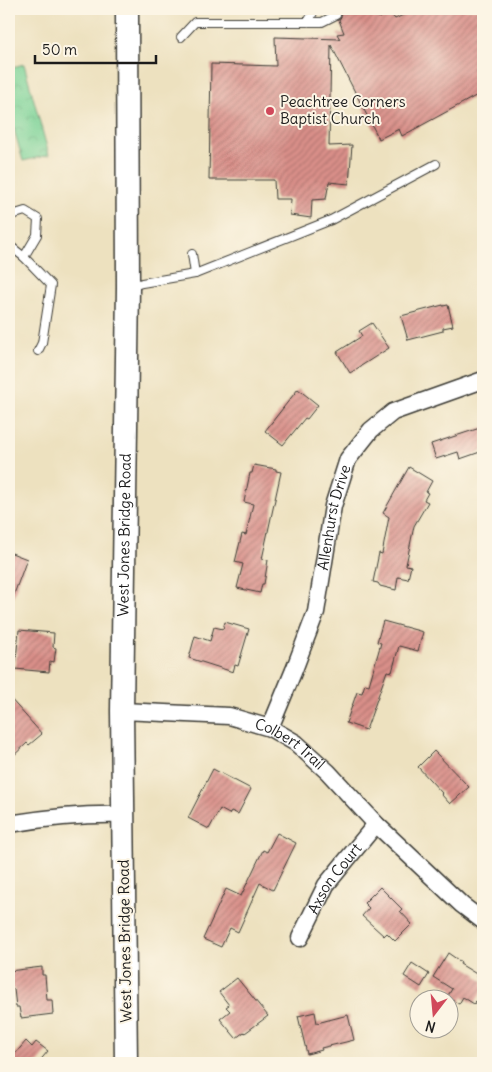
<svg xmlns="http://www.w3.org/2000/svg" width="492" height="1072" font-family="Delius,sans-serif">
  <defs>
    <pattern id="park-crowns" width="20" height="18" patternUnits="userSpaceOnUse" patternTransform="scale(1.25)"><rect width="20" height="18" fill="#7dd398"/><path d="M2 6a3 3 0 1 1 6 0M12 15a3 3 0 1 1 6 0" fill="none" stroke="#6bb582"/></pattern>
    <pattern id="building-hatch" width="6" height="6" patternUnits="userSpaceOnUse" patternTransform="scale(1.25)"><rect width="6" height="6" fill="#d98f89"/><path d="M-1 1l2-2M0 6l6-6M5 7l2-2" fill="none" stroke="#af746f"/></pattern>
  </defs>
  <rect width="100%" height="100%" fill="#fcf5e5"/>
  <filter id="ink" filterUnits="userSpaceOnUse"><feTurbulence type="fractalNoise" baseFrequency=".02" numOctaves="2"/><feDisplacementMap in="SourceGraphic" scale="10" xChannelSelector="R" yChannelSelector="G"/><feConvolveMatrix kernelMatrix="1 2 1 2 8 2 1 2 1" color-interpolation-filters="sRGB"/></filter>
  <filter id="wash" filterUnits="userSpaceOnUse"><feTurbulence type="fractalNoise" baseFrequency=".0096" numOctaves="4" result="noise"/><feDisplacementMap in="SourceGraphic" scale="20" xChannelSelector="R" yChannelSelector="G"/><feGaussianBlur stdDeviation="1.12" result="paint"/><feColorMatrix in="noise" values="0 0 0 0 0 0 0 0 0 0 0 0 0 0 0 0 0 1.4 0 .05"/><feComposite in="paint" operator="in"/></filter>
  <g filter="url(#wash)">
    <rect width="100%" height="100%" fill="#ede1bf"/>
    <polygon fill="url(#park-crowns)" stroke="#4c785a" points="24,64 49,155 23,161 9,112 9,68"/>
    <g id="blocks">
      <g fill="url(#building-hatch)">
        <polygon points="334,9 375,9 379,18 390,13 395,19 415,9 483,9 483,69 477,72 483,82 483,92 402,136 399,129 379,139 331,45 329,146 352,145 349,184 329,182 326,199 312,200 311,218 290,215 291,199 275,199 274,180 209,180 211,64 276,66 275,37 340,39 337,34 344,33 339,20 342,15 339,11"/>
        <polygon points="443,305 443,306 448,305 453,326 443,328 443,331 408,340 401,316"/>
        <polygon points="372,323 389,348 350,373 337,352 362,336 359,331"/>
        <polygon points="298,389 318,405 307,419 305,418 283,445 265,431"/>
        <polygon points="483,427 483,451 460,459 458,452 436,459 431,444"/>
        <polygon points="254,465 276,469 276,471 281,472 262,559 268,560 264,584 262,584 260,593 237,588 243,564 235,562 242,534 246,535 253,504 244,502 250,473 252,473"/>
        <polygon points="409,467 432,481 426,492 428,493 424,500 428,502 414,526 406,565 411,566 408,579 398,577 396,590 380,586 378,583 373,582 379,553 382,554 389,517 383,513"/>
        <polygon points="9,552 27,559 10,605 9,604"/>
        <polygon points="383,621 423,632 418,651 399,646 392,672 387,671 366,730 346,723 357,692 362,693 365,684 369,685 381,643 377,642"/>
        <polygon points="225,622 249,629 238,666 235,665 233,672 189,658 195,636 210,641 214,627 223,629"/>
        <polygon points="19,630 54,633 53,647 56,648 54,662 50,661 49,672 15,669"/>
        <polygon points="9,697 42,734 29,745 27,743 9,760"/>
        <polygon points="434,751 469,787 450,804 441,794 442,793 418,767"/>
        <polygon points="213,769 251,789 238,814 231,811 229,814 220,809 209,829 188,818"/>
        <polygon points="277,833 296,843 273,890 260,883 238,932 230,928 221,947 203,939 226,889 241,896 263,850 267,852"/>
        <polygon points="380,887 402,909 400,911 412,924 395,941 387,933 384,936 362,916 369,908 364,903"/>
        <polygon points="448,953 461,962 460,964 478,975 477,977 483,981 483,990 474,1004 463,997 459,1004 447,997 452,989 433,977"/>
        <polygon points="412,963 429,974 421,987 404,976"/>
        <polygon points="42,967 42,975 45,975 47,1000 52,1000 53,1014 21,1018 19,1007 16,1007 14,989 9,989 9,971"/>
        <polygon points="237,978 268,1016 245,1033 244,1032 236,1038 220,1019 230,1011 226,1007 229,1005 219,992"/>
        <polygon points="315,1012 317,1023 348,1015 354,1040 321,1048 322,1050 307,1054 298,1016"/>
        <polygon points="26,1041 32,1047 36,1042 48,1051 38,1063 9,1063 9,1061"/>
      </g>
    </g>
  </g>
  <g filter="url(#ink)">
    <use href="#blocks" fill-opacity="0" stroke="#3b3a34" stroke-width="1"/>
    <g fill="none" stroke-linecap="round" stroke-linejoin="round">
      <defs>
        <g id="lane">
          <polyline points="308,22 315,9"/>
          <polyline points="181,37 195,22 322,22 336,15"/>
          <polyline points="9,216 25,211 38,219 37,235 24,257"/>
          <polyline points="9,245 24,257 51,285 42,343 38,351"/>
          <polyline points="192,254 195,274"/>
          <polyline points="129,287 142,283 195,274 331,220 436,164"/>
        </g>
        <g id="street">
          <path id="s1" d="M122,711L229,716L270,728L296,743L328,772L376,824L462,905L483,921"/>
          <path id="s2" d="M270,728L294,670L316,612L333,506L348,459L371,430L393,412L483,380"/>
          <path d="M9,824C46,818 85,814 123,815"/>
          <path id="s3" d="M300,938L326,885L376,824"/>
        </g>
        <g id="secondary">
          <path id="s4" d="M126,1063L122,711L128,287L127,9"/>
        </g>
      </defs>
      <use href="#lane" stroke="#3b3a34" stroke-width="10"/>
      <use href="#street" stroke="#3b3a34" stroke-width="19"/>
      <use href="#secondary" stroke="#3b3a34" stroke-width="25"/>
      <use href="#lane" stroke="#fff" stroke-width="8"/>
      <use href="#street" stroke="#fff" stroke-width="16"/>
      <use href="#secondary" stroke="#fff" stroke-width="22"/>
    </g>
  </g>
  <circle fill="#d1495b" stroke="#fcf5e5" stroke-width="2" cx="270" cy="111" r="5"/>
  <g text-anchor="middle" stroke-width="4" stroke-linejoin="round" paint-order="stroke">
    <g font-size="15" fill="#1c1c1c" stroke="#fcf5e5" text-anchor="start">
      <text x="280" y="107">Peachtree Corners<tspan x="280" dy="17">Baptist Church</tspan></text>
    </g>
    <g font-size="15" fill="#1c1c1c" stroke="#fcf5e5">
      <text dy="5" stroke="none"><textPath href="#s2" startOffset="221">Allenhurst Drive</textPath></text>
      <text dy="5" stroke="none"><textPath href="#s4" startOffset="528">West Jones Bridge Road</textPath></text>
      <text dy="5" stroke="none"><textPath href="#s1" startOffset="175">Colbert Trail</textPath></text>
      <text dy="5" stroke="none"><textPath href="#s3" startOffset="69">Axson Court</textPath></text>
      <text transform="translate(125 941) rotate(-91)" y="5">West Jones Bridge Road</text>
    </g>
  </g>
  <rect width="492" height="1072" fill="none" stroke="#fcf5e5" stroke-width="30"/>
  <g transform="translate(434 1014) rotate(196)"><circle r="24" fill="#fcf5e5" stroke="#a29e95"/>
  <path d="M0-4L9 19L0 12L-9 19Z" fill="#d1495b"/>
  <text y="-8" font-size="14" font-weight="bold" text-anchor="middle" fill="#1c1c1c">N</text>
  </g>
  <path d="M35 55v8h121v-8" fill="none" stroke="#1c1c1c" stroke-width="2.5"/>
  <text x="42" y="55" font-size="15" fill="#1c1c1c" stroke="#fcf5e5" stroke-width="4" paint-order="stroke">50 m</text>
</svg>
